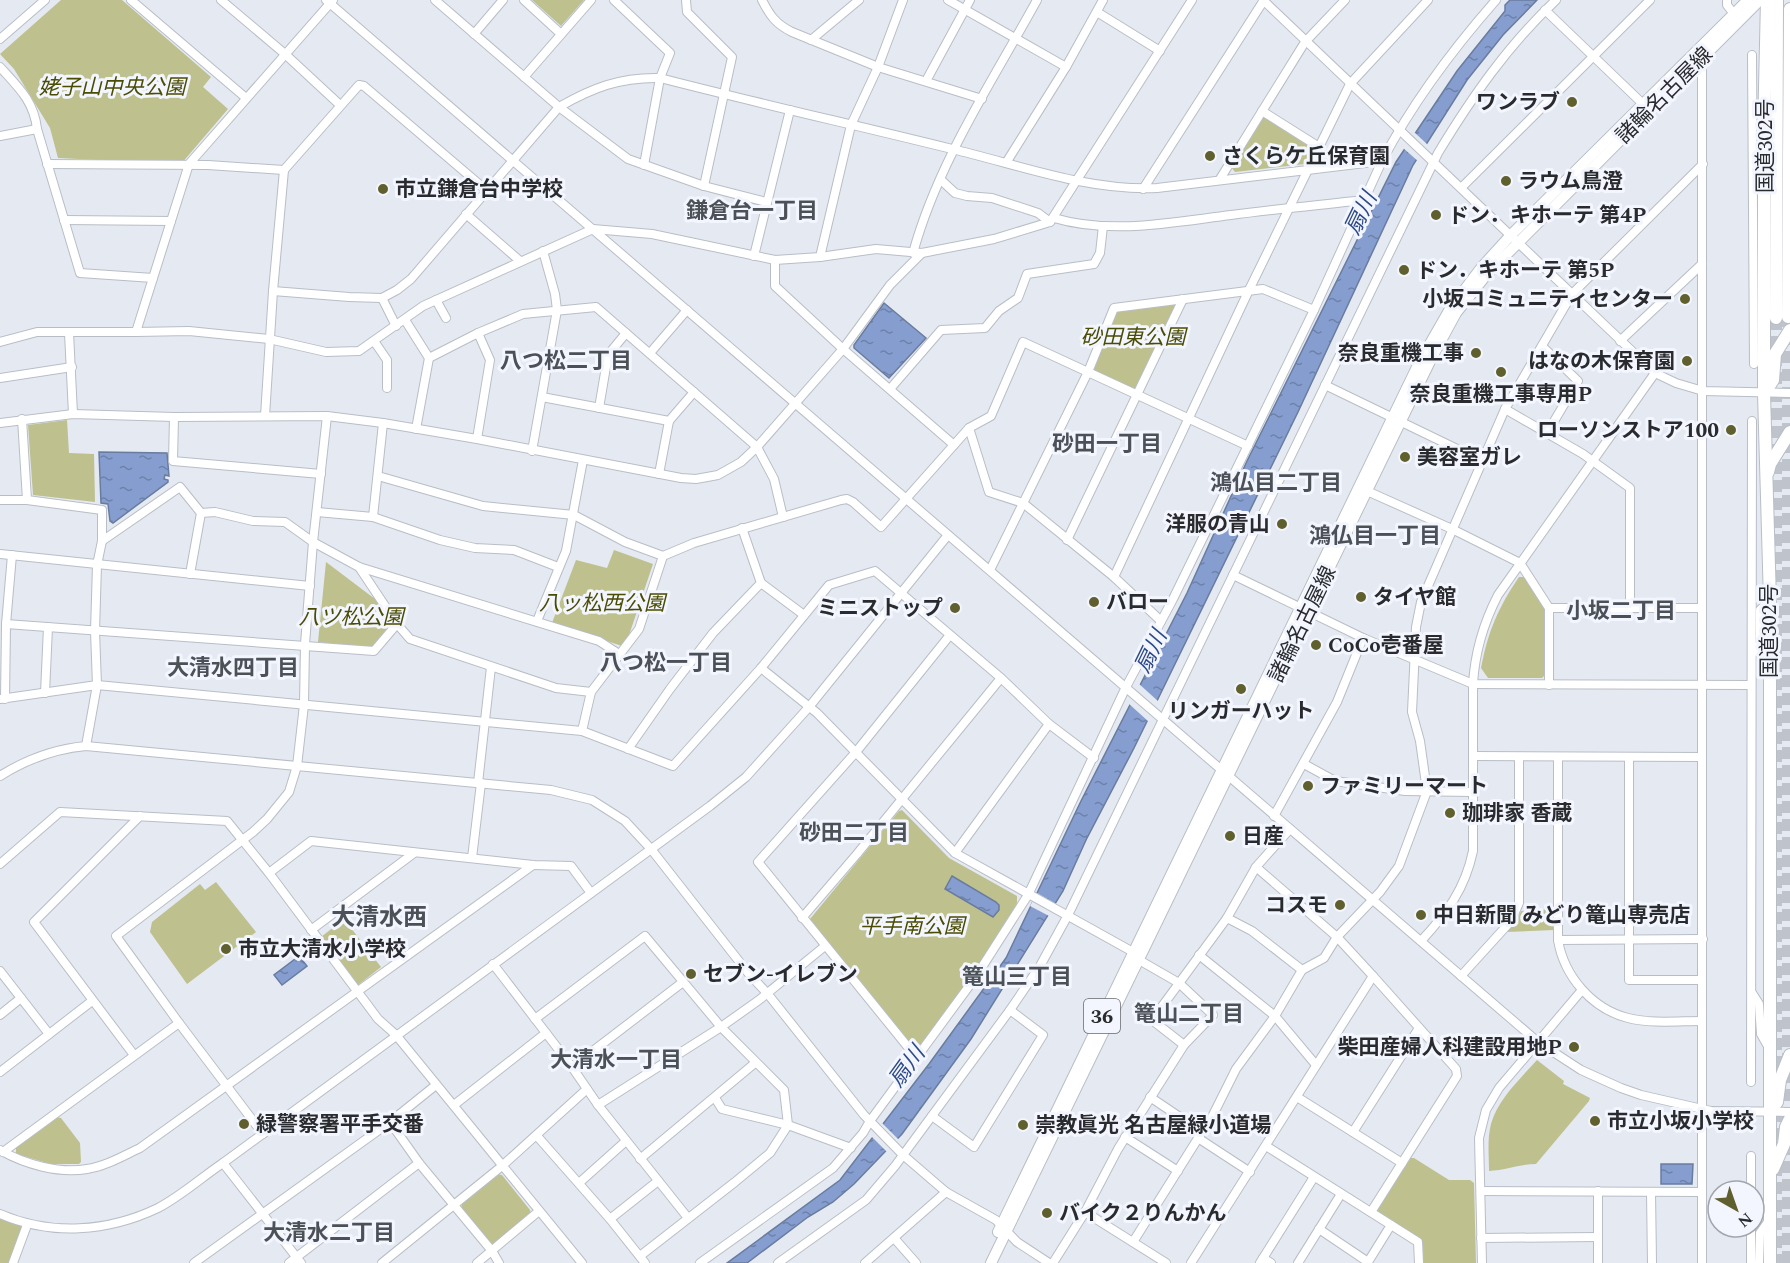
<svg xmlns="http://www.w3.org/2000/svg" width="1790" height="1263" font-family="Spectral,'Noto Sans JP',serif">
  <defs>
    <pattern id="water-ripples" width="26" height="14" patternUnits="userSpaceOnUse" patternTransform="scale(1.5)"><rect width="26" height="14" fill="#859ecf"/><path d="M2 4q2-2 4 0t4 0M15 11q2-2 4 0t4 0" fill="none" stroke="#6d81a8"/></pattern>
  </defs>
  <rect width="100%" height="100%" fill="#e4e9f2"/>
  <g fill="#bec18d">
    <polygon points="61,0 122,0 211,77 203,87 228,109 181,164 58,158 50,128 14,69 0,54"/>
    <polygon points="532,0 584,0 561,26"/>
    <path d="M1267,116L1313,146C1314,152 1310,160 1305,164L1235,172L1231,167L1263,117Z"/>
    <polygon points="1183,299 1138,395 1088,372 1114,308"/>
    <polygon points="67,420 69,453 94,454 95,502 33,495 28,425"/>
    <polygon points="614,550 653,564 625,647 552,623 576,560 607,568"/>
    <polygon points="326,562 375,599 393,629 377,649 318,642"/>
    <path d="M1519,577H1525L1546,609L1545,675L1542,678H1488L1481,668C1488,631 1498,608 1519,577Z"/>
    <path d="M902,810L949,858L1017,896V903C989,956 954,1003 917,1051L914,1050L811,923L810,919L899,811Z"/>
    <polygon points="216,882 256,932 187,984 150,932 152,922 200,884 205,890"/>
    <polygon points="1554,909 1554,930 1505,932 1517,920 1521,911"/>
    <polygon points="344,919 381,967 358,985 321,937"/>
    <path d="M1537,1060L1564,1081L1563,1084L1590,1098L1589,1101L1536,1164C1520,1164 1506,1170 1489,1171C1489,1156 1487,1139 1491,1124C1498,1099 1520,1079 1537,1060Z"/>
    <polygon points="56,1117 61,1118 80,1143 81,1162 79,1164 51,1164 16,1154 16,1147"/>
    <polygon points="1408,1158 1414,1158 1449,1180 1470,1180 1474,1183 1476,1263 1422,1263 1421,1240 1379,1214 1377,1208"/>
    <polygon points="497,1174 502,1175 530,1210 531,1214 494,1245 489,1243 461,1209 462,1204"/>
    <polygon points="0,1214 27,1225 14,1263 0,1263"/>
  </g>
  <g fill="url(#water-ripples)" stroke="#697c9f" stroke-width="1.5">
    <polygon points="1510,0 1537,0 1503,35 1467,80 1413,165 1298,412 1134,748 1086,840 1063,891 971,1039 902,1134 854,1184 833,1202 808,1217 747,1263 727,1263 840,1180 929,1064 1006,958 1081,801 1187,593 1247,461 1396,162 1457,71 1505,11 1505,5"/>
    <polygon points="884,303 926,338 889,378 854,348 854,345"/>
    <polygon points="99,452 167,453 169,476 165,475 164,479 168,480 168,482 113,523 110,521 108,504 101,503"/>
    <polygon points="952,876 996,902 999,905 999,910 993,917 945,889"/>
    <polygon points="299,956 307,966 282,985 274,975"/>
    <polygon points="1661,1164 1693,1164 1692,1184 1661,1184"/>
  </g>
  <g fill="#e4e9f2">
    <polygon points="1413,131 1429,146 1419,162 1402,147"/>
    <polygon points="1138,683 1159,702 1149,722 1128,703"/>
    <polygon points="1037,893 1058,905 1051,917 1030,906"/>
    <polygon points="881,1122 899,1140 887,1152 871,1136"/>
  </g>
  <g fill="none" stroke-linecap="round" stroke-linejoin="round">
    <g stroke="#bfc3cb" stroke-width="12" stroke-dasharray="12 6" stroke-linecap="butt">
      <polyline points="1776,318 1776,1263"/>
      <polyline points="1788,1263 1788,317"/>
    </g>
    <defs>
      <g id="minor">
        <polyline points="131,0 246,98"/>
        <polyline points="221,0 285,54 340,105"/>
        <polyline points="326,0 1538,1042 1581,1070 1621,1088 1641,1095 1711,1111 1790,1112"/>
        <polyline points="333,0 189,164 136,332 189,331 269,339 326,352 359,351 423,306 593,229 652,234 775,260 820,257 876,249 922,253 994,239 1050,222 1192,0"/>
        <polyline points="435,0 559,107 628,159 704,186 766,202"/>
        <polyline points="524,0 561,34"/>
        <polyline points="614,0 670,53 660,78 644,165"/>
        <polyline points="686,0 687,12 732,57 704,186"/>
        <path d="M762,0C770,16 776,24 792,32L878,67L982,99"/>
        <polyline points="948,0 1066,67"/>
        <polyline points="1263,0 1655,373 1676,383 1703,391 1790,393"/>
        <polyline points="1727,0 1727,5 1734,14"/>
        <polyline points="1545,10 1643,104"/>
        <polyline points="1097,12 1160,51"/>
        <polyline points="474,34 503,0"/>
        <polyline points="0,39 45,0"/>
        <polyline points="811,40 859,0"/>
        <polyline points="1752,55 1754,364"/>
        <path d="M0,67C18,87 34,101 37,129L80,273L153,278"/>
        <polyline points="524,77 591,0"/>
        <polyline points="926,81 970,0"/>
        <polyline points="1262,111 1319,147"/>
        <polyline points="0,136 37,129"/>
        <polyline points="1006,163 1066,67 1103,0"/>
        <polyline points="47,164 208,165 284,170"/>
        <polyline points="1220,179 1305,42 1345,0"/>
        <polyline points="941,180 955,193 967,196 992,198 1038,213 1050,222"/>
        <polyline points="1461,188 1650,0"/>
        <polyline points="1143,189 1264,0"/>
        <polyline points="466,214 520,261"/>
        <path d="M1054,218C1111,235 1174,222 1231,215C1276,209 1320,205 1364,200"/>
        <polyline points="64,220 171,221"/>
        <path d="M913,253C938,162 992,82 1037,0"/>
        <polyline points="754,256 790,110"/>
        <polyline points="820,257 851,125 878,67 903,0"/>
        <polyline points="775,260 775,286 843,349 954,445"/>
        <path d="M273,291L349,297L382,298L397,290L411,279L559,107C592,88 620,77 660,78C757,103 855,125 952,149C1020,165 1087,191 1157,188L1382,161C1413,102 1452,50 1496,0"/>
        <polyline points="382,298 396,326"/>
        <polyline points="436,300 446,318"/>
        <polyline points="405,320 429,358 416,429"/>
        <polyline points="69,333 73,414"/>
        <polyline points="374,341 387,360 387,388"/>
        <polyline points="1620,341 1702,264"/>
        <polyline points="0,342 37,332 136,332"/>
        <polyline points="1542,346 1578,381 1547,433"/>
        <polyline points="650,353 687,310"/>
        <polyline points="429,358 478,333 523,314 596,307 757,447 774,479 783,517"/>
        <polyline points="0,378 72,367"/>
        <polyline points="1325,385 1482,461"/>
        <polyline points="890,389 941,330 985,328 999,311 1018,298 1027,274 1094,264 1100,253 1103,226"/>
        <polyline points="542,397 669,421"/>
        <polyline points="599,408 608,355 626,333"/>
        <polyline points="1505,409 1583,454 1630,488 1630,608 1702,608"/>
        <polyline points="265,416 273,291 284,170 359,85 364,86 486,190"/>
        <polyline points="174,417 173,461 321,474"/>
        <polyline points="22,419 27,500"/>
        <polyline points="0,423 73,414 174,417 327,416 383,423 477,439 681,478 696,479 718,475 741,462 757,447 843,349 890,285 922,253"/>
        <polyline points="969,428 989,492 1023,503 1114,577 1161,621"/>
        <polyline points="477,439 490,360 478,333"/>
        <polyline points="532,451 557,310 555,294 543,251"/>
        <polyline points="659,474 669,421 694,392"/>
        <polyline points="378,476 483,506 574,515 625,542 663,556 694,543 841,500 847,499 853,502 881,527 969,428 991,416 1023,342 1248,446"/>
        <polyline points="1367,491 1452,529 1520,563 1549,608 1549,685"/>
        <polyline points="0,500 27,500 102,510 102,541 97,565 95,631 97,685 86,746"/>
        <polyline points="317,512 373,517 440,540 475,548 514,550 558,567"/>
        <polyline points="201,513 215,512 253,521 285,522 313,542 359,567 599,641 619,654"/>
        <polyline points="373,517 383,423"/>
        <polyline points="742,528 761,583 804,615"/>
        <polyline points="1067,540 1183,299"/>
        <polyline points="102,541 180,487 201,513 190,574"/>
        <polyline points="0,554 310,586"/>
        <polyline points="359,567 397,624 410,639 556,688 591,692"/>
        <polyline points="990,570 1088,372 1114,308 1263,289 1314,310"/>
        <polyline points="1233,575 1363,638 1473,684 1751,685"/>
        <polyline points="1114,577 1249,290 1350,84 1428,0"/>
        <polyline points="1549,608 1630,608"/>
        <polyline points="537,621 566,551 583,460"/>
        <polyline points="6,624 374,651 397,624"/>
        <polyline points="1753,653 1760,643 1760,610 1770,601"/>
        <polyline points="761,668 817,713 955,853 1133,952"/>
        <polyline points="45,693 48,627"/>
        <polyline points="0,699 97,685 582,731 673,766 761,668 829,585 875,571 1001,678 1049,724 1094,758"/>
        <polyline points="5,699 6,624 12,555"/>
        <polyline points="582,731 591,692 639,629 663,556"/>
        <polyline points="628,749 670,689 713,633 761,583"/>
        <polyline points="1474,756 1702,757"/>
        <polyline points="1558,757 1558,940"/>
        <polyline points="1629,758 1629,980 1702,980"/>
        <polyline points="1304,764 1335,781 1405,791 1473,792"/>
        <path d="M0,776C27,759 54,749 86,746L551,790L592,800L625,821L651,849L749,974L767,993L864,1115L903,1155L946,1192L996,1220L1017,1242L1049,1263"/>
        <polyline points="478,783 491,667"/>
        <polyline points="1274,816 1337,702 1363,638"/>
        <polyline points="955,853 1049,724"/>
        <polyline points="472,858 481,783"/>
        <polyline points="0,864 60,812 227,821 269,873 378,1019 396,1035 582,1263"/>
        <polyline points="1256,867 1290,829"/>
        <polyline points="269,873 311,841 533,865 571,866 591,893"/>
        <polyline points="802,918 857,854 1001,678"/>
        <polyline points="311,930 414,853"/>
        <path d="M1421,941C1447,913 1465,889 1473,851V684C1475,651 1483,624 1498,595L1655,373"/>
        <polyline points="1199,955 1275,1016 1316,1065"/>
        <polyline points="1139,960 1179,983 1213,1015 1184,1045"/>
        <polyline points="0,971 49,1034"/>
        <polyline points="1461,976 1511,921 1519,903 1519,757"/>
        <polyline points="683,982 572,1067 598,1105 688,1218"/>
        <polyline points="1752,993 1759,1004 1761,1034 1769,1048"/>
        <polyline points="0,1015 21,998"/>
        <polyline points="535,1019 645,936 721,1027 784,1090 788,1125 770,1153 735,1182 640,1256"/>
        <path d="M1702,1021C1678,1021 1652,1024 1628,1018C1592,1009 1564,976 1558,940L1703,939"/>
        <polyline points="546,1033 572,1067"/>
        <polyline points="134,1055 34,922 140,816"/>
        <polyline points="916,1057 758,862 856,752 950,635"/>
        <polyline points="0,1072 92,1001"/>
        <polyline points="1751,1082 1752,421"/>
        <polyline points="1150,1097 1202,1132"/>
        <polyline points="1297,1097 1402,1163"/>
        <polyline points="715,1098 722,1109 788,1125 851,1148"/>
        <polyline points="454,1105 546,1033 493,964"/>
        <polyline points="598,1105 721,1027 759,1000 825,946"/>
        <polyline points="932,1116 974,1147 1043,1035 1010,1010"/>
        <polyline points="390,1122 419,1163 492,1251 499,1263"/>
        <polyline points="1353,1132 1419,1028"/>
        <polyline points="263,1134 179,1023 116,936 253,832 267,819 289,792 297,766 304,705 305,644 313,542 327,416"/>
        <polyline points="537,1136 610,1219 645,1263"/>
        <polyline points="1125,1137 1178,1171"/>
        <polyline points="1198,1138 1250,1172"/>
        <polyline points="1266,1146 1418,1242 1419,1263"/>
        <path d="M0,1150C24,1164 59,1174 87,1169C106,1166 123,1156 140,1148L533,865"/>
        <polyline points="3,1152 179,1023"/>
        <polyline points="640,1159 755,1063"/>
        <polyline points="223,1163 301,1263"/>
        <polyline points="579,1183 626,1141"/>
        <polyline points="1481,1191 1702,1192"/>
        <polyline points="1751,1191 1751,1156"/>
        <polyline points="1651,1192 1652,1263"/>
        <polyline points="1085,1212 1166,1263"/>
        <polyline points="1371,1212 1457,1076 1456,1069 1373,976"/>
        <path d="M0,1214C51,1236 108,1232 158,1208C181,1196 202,1177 223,1163L710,806L746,777L809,707L948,535"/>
        <polyline points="610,1219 658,1181"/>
        <polyline points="1319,1229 1368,1262 1391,1225"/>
        <polyline points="894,1238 916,1263"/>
        <polyline points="1481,1238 1598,1237"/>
        <polyline points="1133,1242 1202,1132 1206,1129 1236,1069 1275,1016 1302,970 1324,958 1337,937 1380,892 1399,866 1427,791 1420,741 1412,712 1416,627 1421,602 1505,409 1572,294 1703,164"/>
        <polyline points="1263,1258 1271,1263"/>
        <polyline points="13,1263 27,1225"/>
        <polyline points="194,1263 390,1122 436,1085"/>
        <polyline points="289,1263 419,1163"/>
        <polyline points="382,1263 502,1166 587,1089"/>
        <polyline points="477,1263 539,1211"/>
        <polyline points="700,1263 833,1168 863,1133 870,1121 975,978 1028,895 1126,687 1173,599 1314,310 1382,161"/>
        <path d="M778,1263L866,1200L895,1166L1010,1010L1040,966L1068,915L1438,153C1472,97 1508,45 1556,0"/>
        <polyline points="865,1263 946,1192"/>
        <polyline points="1053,1263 1085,1212 1118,1149 1184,1045 1152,1020 1227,918 1252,931 1302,970"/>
        <polyline points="1191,1263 1373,976 1337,937 1256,867 1227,918"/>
        <polyline points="1260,1263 1314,1177"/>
        <polyline points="1298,1263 1341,1194"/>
        <polyline points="1482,1263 1479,1138 1486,1110 1499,1088 1582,990"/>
        <polyline points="1598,1263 1598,1191"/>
        <polyline points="1702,1263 1702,55"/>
        <polyline points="1751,1263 1751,1227"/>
        <polyline points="1759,1263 1760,1233 1770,1219"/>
      </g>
      <g id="major">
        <polyline points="998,1232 1419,363 1450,309 1481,268 1510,236 1748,0"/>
        <polyline points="991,1263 1432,357 1456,313 1487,274 1760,0"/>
      </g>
      <g id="highway">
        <polyline points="1767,0 1764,132 1764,394 1770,601 1770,1263"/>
        <polyline points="1788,317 1790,9"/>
        <polyline points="1776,318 1777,0"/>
        <polyline points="1764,394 1773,380 1775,354 1790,330"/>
        <polyline points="1768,472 1770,464 1790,432"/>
        <polyline points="1771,1110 1777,1102 1780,1080 1790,1055"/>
        <polyline points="1773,1169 1784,1144 1786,1127 1790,1119"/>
      </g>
    </defs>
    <use href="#minor" stroke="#b9bec6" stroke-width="10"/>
    <use href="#major" stroke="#b9bec6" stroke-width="12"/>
    <use href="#highway" stroke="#b9bec6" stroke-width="14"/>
    <use href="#minor" stroke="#fff" stroke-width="8"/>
    <use href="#major" stroke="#fff" stroke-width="10"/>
    <use href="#highway" stroke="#fff" stroke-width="12"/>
  </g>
  <g fill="#5f602e" stroke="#f3f6fe" stroke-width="2">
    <circle cx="1572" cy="102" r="6"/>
    <circle cx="1210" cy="156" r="6"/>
    <circle cx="1506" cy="181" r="6"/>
    <circle cx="383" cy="189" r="6"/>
    <circle cx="1436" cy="215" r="6"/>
    <circle cx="1404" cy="270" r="6"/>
    <circle cx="1685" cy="299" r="6"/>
    <circle cx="1476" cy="353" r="6"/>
    <circle cx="1687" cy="361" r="6"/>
    <circle cx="1501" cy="372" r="6"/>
    <circle cx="1731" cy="430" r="6"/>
    <circle cx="1405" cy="457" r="6"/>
    <circle cx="1282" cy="524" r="6"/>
    <circle cx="1361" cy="597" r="6"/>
    <circle cx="1094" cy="602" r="6"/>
    <circle cx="955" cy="608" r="6"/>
    <circle cx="1316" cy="645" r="6"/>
    <circle cx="1241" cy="689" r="6"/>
    <circle cx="1308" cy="786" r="6"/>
    <circle cx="1450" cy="813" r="6"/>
    <circle cx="1230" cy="836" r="6"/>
    <circle cx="1340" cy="905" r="6"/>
    <circle cx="1421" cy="915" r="6"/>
    <circle cx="226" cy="949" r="6"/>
    <circle cx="691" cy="974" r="6"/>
    <circle cx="1574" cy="1047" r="6"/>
    <circle cx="1595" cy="1121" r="6"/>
    <circle cx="244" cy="1124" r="6"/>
    <circle cx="1023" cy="1125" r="6"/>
    <circle cx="1047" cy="1213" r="6"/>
  </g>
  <g text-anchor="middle" stroke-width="6" stroke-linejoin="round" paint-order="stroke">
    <rect fill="#f3f6fe" stroke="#66686c" stroke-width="1.5" x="1084" y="999" width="36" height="34" rx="4.5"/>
    <g font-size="20" font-weight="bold" fill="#292b2e">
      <text x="1102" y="1023">36</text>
    </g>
    <g font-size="21" font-style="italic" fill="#4b4c04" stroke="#f3f6fe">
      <text x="112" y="94">姥子山中央公園</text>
      <text x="1133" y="344">砂田東公園</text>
      <text x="602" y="610">八ッ松西公園</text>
      <text x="351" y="624">八ツ松公園</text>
      <text x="912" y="933">平手南公園</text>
    </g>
    <g font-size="21" fill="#292b2e" stroke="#f3f6fe">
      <text transform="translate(1664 95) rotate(-45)" y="7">諸輪名古屋線</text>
      <text transform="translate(1765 146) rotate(-90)" y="7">国道302号</text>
      <text transform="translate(1302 624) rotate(-64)" y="7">諸輪名古屋線</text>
      <text transform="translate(1769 631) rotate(-90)" y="7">国道302号</text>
    </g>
    <g font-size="21" font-weight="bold" fill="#292b2e" stroke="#f3f6fe" text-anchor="start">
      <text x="1560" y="109" text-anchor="end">ワンラブ</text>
      <text x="1222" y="163">さくらケ丘保育園</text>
      <text x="1518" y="188">ラウム鳥澄</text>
      <text x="395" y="196">市立鎌倉台中学校</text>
      <text x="1448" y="222">ドン．キホーテ 第4P</text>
      <text x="1416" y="277">ドン．キホーテ 第5P</text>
      <text x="1673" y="306" text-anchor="end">小坂コミュニティセンター</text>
      <text x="1464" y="360" text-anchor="end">奈良重機工事</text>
      <text x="1675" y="368" text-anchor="end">はなの木保育園</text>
      <text x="1501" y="401" text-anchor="middle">奈良重機工事専用P</text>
      <text x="1719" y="437" text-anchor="end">ローソンストア100</text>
      <text x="1417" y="464">美容室ガレ</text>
      <text x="1270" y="531" text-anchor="end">洋服の青山</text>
      <text x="1373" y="604">タイヤ館</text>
      <text x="1106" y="609">バロー</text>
      <text x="943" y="615" text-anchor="end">ミニストップ</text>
      <text x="1328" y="652">CoCo壱番屋</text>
      <text x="1241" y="718" text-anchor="middle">リンガーハット</text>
      <text x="1320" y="793">ファミリーマート</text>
      <text x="1462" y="820">珈琲家 香蔵</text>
      <text x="1242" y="843">日産</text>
      <text x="1328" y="912" text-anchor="end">コスモ</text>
      <text x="1433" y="922">中日新聞 みどり篭山専売店</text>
      <text x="238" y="956">市立大清水小学校</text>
      <text x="703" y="981">セブン-イレブン</text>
      <text x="1562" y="1054" text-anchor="end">柴田産婦人科建設用地P</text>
      <text x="1607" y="1128">市立小坂小学校</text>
      <text x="256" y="1131">緑警察署平手交番</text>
      <text x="1035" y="1132">崇教眞光 名古屋緑小道場</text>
      <text x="1059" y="1220">バイク２りんかん</text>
    </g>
    <g font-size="22" font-weight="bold" fill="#4c5057" stroke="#f3f6fe">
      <text x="752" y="218">鎌倉台一丁目</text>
      <text x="566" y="368">八つ松二丁目</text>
      <text x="1107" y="451">砂田一丁目</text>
      <text x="1276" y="490">鴻仏目二丁目</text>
      <text x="1375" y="543">鴻仏目一丁目</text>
      <text x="1621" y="618">小坂二丁目</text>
      <text x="666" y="670">八つ松一丁目</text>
      <text x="233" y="675">大清水四丁目</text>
      <text x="854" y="840">砂田二丁目</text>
      <text x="1017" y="984">篭山三丁目</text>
      <text x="1189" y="1021">篭山二丁目</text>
      <text x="616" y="1067">大清水一丁目</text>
      <text x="329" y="1240">大清水二丁目</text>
    </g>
    <g font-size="22" font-style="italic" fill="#2d4a87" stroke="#f3f6fe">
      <text transform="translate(1360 213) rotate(-64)" y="8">扇川</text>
      <text transform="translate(1150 651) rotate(-64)" y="8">扇川</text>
      <text transform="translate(906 1066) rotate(-54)" y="8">扇川</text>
    </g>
    <g font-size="24" font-weight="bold" fill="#4c5057" stroke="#f3f6fe">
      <text x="379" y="925">大清水西</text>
    </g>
  </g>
  <g transform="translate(1736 1209) rotate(140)"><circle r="28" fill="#f3f6fe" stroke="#a2a5ab" stroke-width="1.5"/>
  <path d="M0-4.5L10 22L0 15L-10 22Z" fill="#5f602e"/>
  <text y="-9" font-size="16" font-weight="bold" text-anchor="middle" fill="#292b2e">N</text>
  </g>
</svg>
